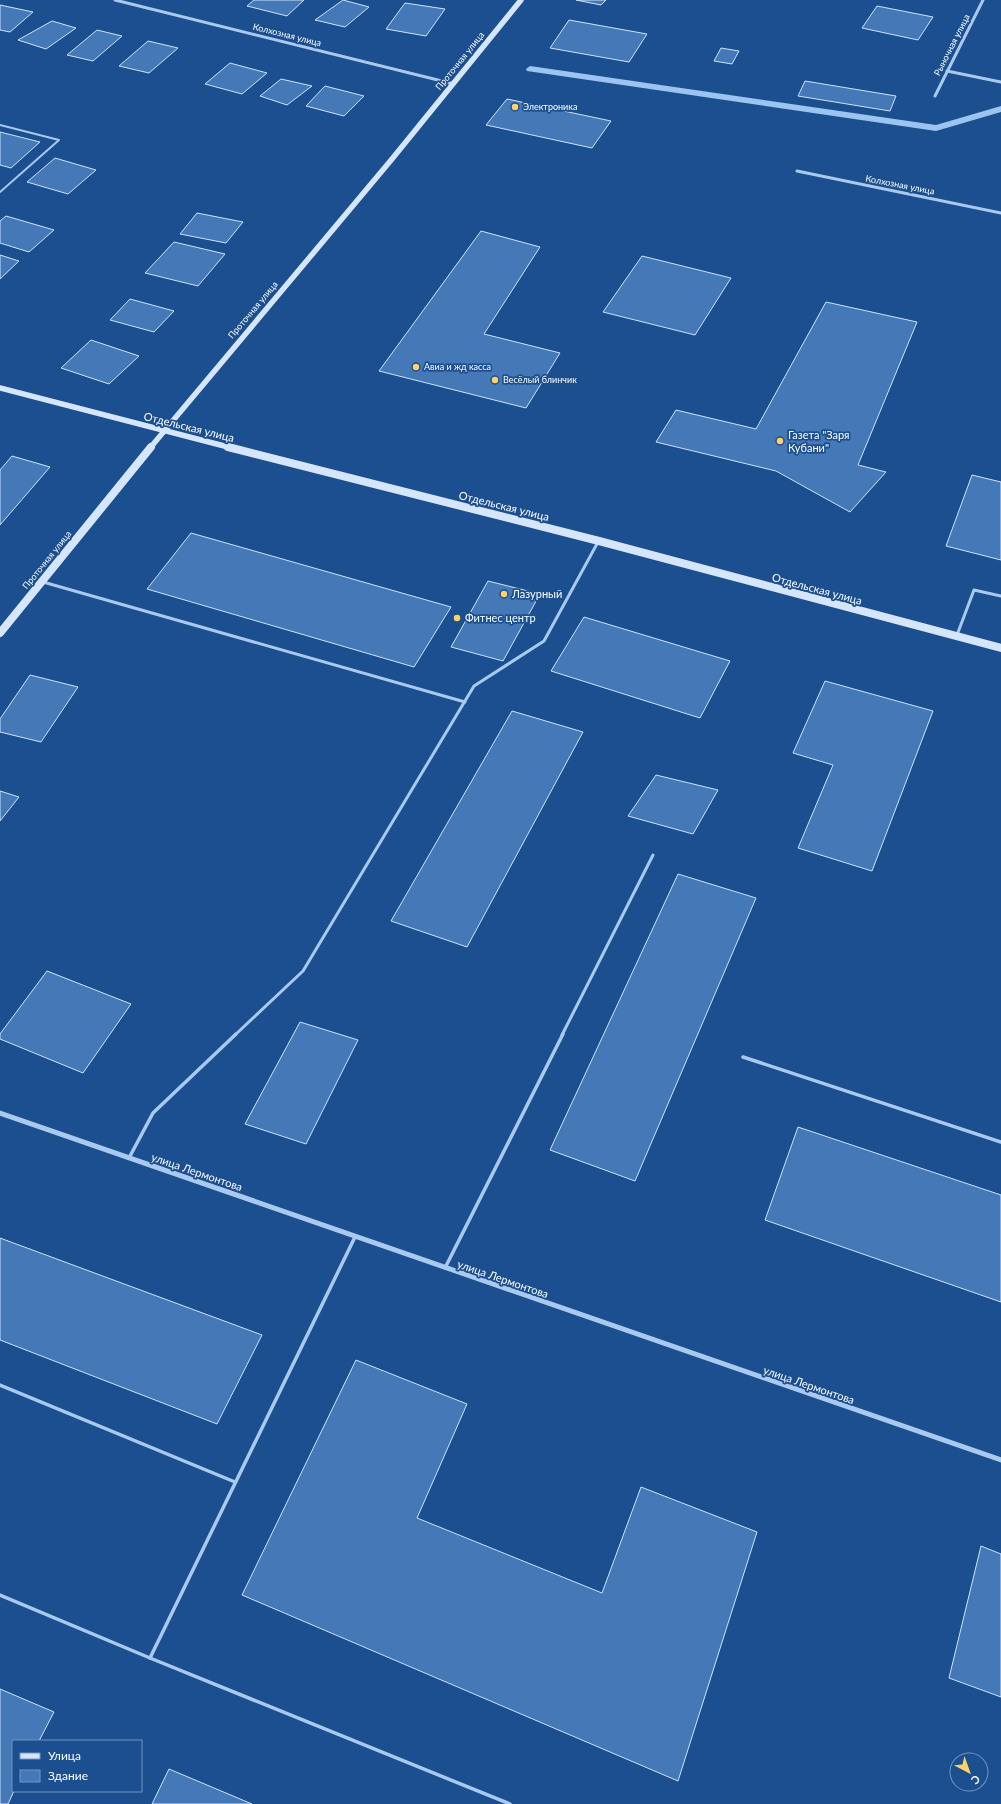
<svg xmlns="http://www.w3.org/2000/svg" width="1001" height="1804" font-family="Lato,sans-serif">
  <rect width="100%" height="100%" fill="#1b4f8f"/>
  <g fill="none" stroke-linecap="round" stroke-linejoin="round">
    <polygon fill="#9cc4f0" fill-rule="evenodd" points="530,66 936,125 1001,106 1001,112 936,131 527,71 526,69"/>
  </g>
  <g fill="#4478b7" stroke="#cfe3fa">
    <polygon points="254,0 304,0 287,16 247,6"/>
    <polygon points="343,0 369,7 345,27 315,20"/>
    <polygon points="576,0 606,0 601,5"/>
    <polygon points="405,3 445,9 426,36 386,29"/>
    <polygon points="0,5 33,12 10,32 0,30"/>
    <polygon points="877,6 933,17 918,40 862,28"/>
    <polygon points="569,20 647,34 629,62 550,48"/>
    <polygon points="52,21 76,28 46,49 18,40"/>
    <polygon points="97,30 122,36 93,61 67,55"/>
    <polygon points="148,41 178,48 149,73 119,66"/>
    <polygon points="721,48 739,51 732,64 714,61"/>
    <polygon points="230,63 267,73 242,94 205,84"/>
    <polygon points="281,79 312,86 287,105 260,96"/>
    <polygon points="805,81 896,96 890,111 798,96"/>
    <polygon points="325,86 364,96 344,116 306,106"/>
    <polygon points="507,99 611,121 592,148 486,125"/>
    <polygon points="0,132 40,142 11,168 0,165"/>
    <polygon points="55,158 96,170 68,194 27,182"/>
    <polygon points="197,213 243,222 226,243 180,234"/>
    <polygon points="6,216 54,230 29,252 0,243 0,221"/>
    <polygon points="481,231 540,247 484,334 560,353 526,408 379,371"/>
    <polygon points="174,242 225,254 198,286 145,273"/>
    <polygon points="0,255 19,261 0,279"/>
    <polygon points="642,256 731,278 695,335 603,312"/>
    <polygon points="130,299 174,311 154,332 110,320"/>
    <polygon points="826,302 917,322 858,465 886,472 850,512 776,471 656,442 676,410 756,429"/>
    <polygon points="91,340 139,356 109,384 61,368"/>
    <polygon points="12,456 50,467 0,525 0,470"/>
    <polygon points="972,475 1001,482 1001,560 946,546"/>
    <polygon points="191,533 451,607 414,667 147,589"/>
    <polygon points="488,581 540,594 503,661 451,647"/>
    <polygon points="584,617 730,661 700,718 551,671"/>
    <polygon points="30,675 78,687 41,742 0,732 0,719"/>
    <polygon points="825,681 933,711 872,871 798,848 833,765 793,753"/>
    <polygon points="512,711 583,732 467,947 391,921"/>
    <polygon points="656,775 718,790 693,834 628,816"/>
    <polygon points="0,791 19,797 0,821"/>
    <polygon points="678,874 756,898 635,1181 550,1150"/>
    <polygon points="47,971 131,1004 83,1073 0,1039 0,1034"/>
    <polygon points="300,1022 358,1040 306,1144 245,1124"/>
    <polygon points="798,1127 1001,1195 1001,1302 765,1220"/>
    <polygon points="0,1238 262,1335 217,1424 0,1340"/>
    <polygon points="356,1360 467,1404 417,1518 602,1593 641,1487 757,1532 678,1781 242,1595"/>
    <polygon points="981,1546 1001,1554 1001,1697 949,1678"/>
    <polygon points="0,1689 54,1712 39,1741 13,1741 13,1791 14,1791 8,1804 0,1804"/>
    <polygon points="169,1769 252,1804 152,1804"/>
  </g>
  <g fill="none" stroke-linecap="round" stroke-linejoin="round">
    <polyline stroke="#a9c9ee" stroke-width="2" points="0,125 59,140 0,192"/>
    <g stroke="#a9c9ee" stroke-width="3">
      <polyline points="43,582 465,702"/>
      <polyline points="957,635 974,590 1001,596"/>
      <polyline points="235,1035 303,971 474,686 544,641 598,542"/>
      <polyline points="562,1035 653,855"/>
    </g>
    <g stroke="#a9c9ee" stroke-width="3.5">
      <polyline points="743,1057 1001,1142"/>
      <polyline points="129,1158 153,1113 236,1034"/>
      <polyline points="445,1268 563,1034"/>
      <polyline points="0,1385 235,1482"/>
      <polyline points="0,1595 150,1658 510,1804"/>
      <polyline points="150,1658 355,1237"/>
    </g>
    <g stroke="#a9c9ee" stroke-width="3">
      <polyline points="115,0 454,84"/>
      <polyline points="947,71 1001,82"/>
      <polyline points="935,96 983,0"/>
      <polyline points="797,171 1001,213"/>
    </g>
    <polyline stroke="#a9c9ee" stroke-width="5" points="0,1113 1001,1460"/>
    <g stroke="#d6e6fa" stroke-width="5.5">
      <polyline points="0,388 232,448"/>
      <polyline points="150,448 392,159 521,0"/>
    </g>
    <g stroke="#d6e6fa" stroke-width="8">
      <polyline points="228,447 599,541 1001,648"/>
      <polyline points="0,633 151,447"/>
    </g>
  </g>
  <g fill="#ffd166" stroke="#1b4f8f" stroke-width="1.5">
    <circle cx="515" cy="107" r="4"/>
    <circle cx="416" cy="367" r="4"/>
    <circle cx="495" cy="380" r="4"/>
    <circle cx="780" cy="441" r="4"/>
    <circle cx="504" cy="594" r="4"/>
    <circle cx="457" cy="618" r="4"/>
  </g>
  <g text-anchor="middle" stroke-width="3.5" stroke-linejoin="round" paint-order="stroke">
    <g font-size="9" fill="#fff" stroke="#1b4f8f">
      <text transform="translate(287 35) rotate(14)" y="3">Колхозная улица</text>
      <text transform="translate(952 45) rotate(-63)" y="3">Рыночная улица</text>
      <text transform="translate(460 61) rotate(-51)" y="3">Проточная улица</text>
      <text transform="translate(900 185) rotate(11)" y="3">Колхозная улица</text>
      <text transform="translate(253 310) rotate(-50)" y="3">Проточная улица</text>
      <text transform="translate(47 560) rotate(-51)" y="3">Проточная улица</text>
    </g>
    <g font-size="9" fill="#fff" stroke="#1b4f8f" text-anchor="start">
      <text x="523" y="110">Электроника</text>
      <text x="424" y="370">Авиа и жд касса</text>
      <text x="503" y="383">Весёлый блинчик</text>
    </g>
    <g font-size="11" fill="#fff" stroke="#1b4f8f">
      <text transform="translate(189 427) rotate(14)" y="4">Отдельская улица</text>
      <text transform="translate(504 506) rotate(14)" y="4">Отдельская улица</text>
      <text transform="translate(817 589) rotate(15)" y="4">Отдельская улица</text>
      <text transform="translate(197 1172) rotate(19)" y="4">улица Лермонтова</text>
      <text transform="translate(503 1279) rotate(19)" y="4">улица Лермонтова</text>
      <text transform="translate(809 1385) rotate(19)" y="4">улица Лермонтова</text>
    </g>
    <g font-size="11" fill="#fff" stroke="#1b4f8f" text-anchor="start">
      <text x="788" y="439">Газета "Заря<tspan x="788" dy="13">Кубани"</tspan></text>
      <text x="512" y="598">Лазурный</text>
      <text x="465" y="622">Фитнес центр</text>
    </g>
  </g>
  <rect x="12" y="1740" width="130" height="52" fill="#1b4f8f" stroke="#7695bc"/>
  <rect x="20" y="1753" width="20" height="6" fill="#d6e6fa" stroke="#7695bc"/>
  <text x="48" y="1760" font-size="12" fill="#ffffff">Улица</text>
  <rect x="20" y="1770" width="20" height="12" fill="#4478b7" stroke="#7695bc"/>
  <text x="48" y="1780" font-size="12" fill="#ffffff">Здание</text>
  <g transform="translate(969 1772) rotate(139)"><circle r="19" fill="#1b4f8f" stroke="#7695bc"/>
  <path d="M0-3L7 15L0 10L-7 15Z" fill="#ffd166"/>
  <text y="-6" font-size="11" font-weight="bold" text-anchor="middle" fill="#ffffff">С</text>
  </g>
</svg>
